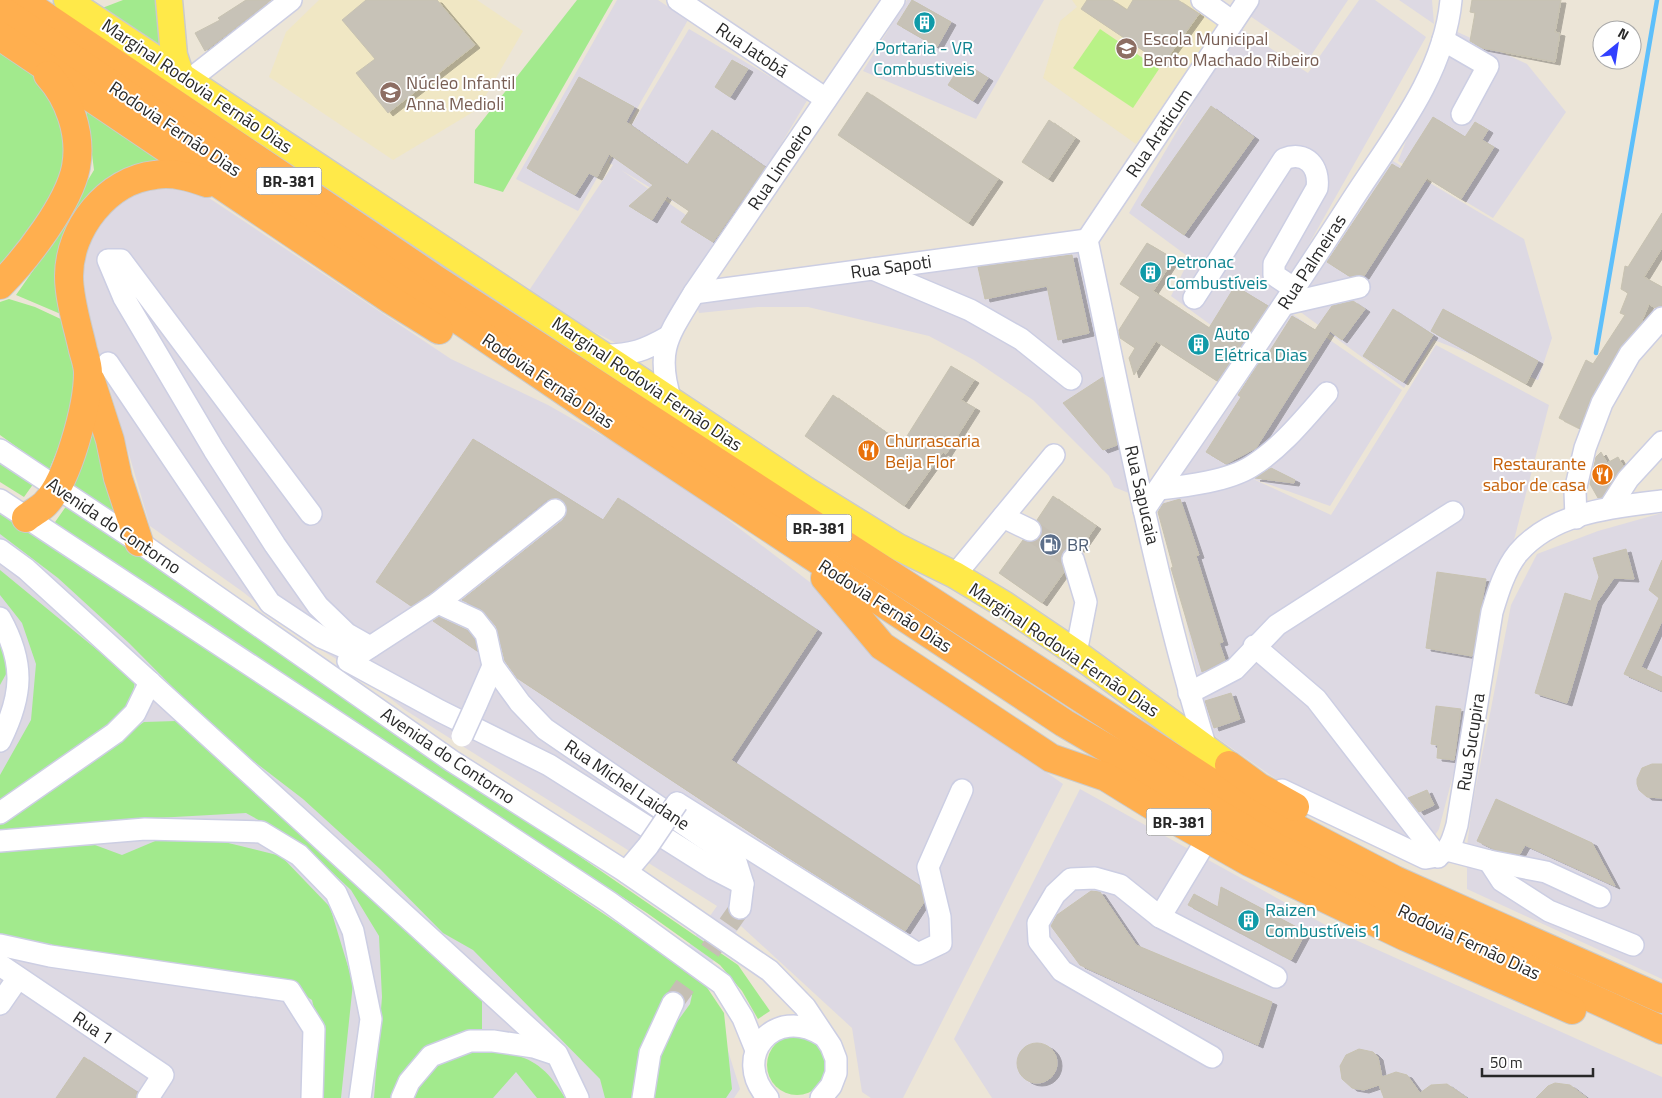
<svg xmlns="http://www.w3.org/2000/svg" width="1662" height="1098" font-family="'Titillium Web',sans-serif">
  <defs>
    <filter id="shadow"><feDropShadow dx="5" dy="3" stdDeviation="0" flood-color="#0004"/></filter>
  </defs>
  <rect width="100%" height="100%" fill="#ece5d7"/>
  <g fill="#ddd9e3">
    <polygon points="617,0 658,0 688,20 578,211 516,179"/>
    <polygon points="907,0 1044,0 976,119 863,71"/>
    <polygon points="1256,0 1348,0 1310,57 1247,14"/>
    <polygon points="1359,0 1375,0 1426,37 1248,352 1171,296 1190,258 1129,213 1238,27 1308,73"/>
    <polygon points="1399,0 1432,0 1434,24"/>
    <polygon points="689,29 808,99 727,234 621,170 722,240 665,329 623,347 526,295 613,165 609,163"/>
    <polygon points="1451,29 1527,64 1566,112 1493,218 1398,161"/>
    <polygon points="1388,158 1524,239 1552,338 1538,380 1434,340 1404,388 1291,305"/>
    <polygon points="153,188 197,190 451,359 548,405 667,473 824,593 864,644 1063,784 903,1098 871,1098 862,1092 852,1028 741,926 698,980 709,990 740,1089 734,1098 0,1098 0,514 673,968 717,906 405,710 353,669 298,636 243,592 150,526 87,311 82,256 99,218 129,195"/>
    <polygon points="1080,249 1131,494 1114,487 1109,476 1033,400 974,360 929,336 808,307 758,307 699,313 696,303"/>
    <polygon points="1288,311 1402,390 1330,506 1251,478 1331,515 1436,345 1549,405 1439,829 1427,847 1276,779 1210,733 1161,503 1249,478 1170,493"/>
    <polygon points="1662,513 1662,979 1467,889 1467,846 1472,807 1511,605 1537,554 1598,531"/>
    <polygon points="1080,789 1340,933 1662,1077 1662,1098 992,1098 954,1039"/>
  </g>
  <g fill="#f0e7c4">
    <polygon points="319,0 477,0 523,31 478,109 393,160 269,77 286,32"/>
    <polygon points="1072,0 1196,0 1222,20 1136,144 1043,78 1060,21 1077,7"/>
  </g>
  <g fill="#a2ea8d">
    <polygon points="123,0 164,0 167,53 97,10"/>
    <polygon points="577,0 613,0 503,192 474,183 475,130"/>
    <polygon points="0,48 43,83 72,124 71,167 0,274"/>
    <polygon points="86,108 171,167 111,180 63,315 16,295 37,265 94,170"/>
    <path d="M9,299L35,307L65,321C68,333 74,346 75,358C77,398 65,434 49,470L0,435V302Z"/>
    <polygon points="93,420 119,518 71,490"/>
    <polygon points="0,460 34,483 24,497 0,482"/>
    <polygon points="67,505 738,965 770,1011 758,1019 742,991 720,965 647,913 53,525"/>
    <polygon points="0,508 702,980 724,1013 732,1089 726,1098 653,1098 654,1077 664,1040 690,1004 692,995 677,985 648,1034 633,1098 605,1098 600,1079 473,950 443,933 380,869 303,799 221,736 129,643 58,578 0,534"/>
    <polygon points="0,570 135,681 130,712 0,802 0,775 31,720 36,664 22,623 0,595"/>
    <polygon points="0,630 11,665 0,685"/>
    <polygon points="176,721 482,1000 482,1035 447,1039 409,1066 396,1098 374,1098 382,997 379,936 351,890 303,845 246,813 156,818 0,833 0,818 36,797 144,722"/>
    <polygon points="208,838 281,856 330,907 353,983 341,1098 317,1098 318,1025 312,1000 290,986 0,938 0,851 95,845 122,855 160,839"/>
    <circle cx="797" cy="1065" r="30"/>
    <path d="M481,1047C525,1057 540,1057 565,1098H537L516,1072L493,1098H411C427,1061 445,1058 481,1047Z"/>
  </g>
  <polygon fill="#b9f287" points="1100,29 1159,69 1133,108 1073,68"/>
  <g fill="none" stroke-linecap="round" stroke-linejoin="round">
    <polyline stroke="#5dbffb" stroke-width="4.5" points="1596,353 1657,0"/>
  </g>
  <g fill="#c7c2b7" stroke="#c7c2b1" filter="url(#shadow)">
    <polygon points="246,0 271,0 205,51 195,33 220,20 218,18"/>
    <polygon points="366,0 437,0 475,45 388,113 356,73 375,59 342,20"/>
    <polygon points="912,0 951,22 937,47 897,24"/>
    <polygon points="1087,0 1112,0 1127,10 1133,0 1178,0 1199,14 1163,64 1081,9"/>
    <polygon points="1472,0 1561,0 1555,32 1560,33 1555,62 1482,48 1470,41 1475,13 1470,12"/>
    <polygon points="732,60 748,69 730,97 715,87"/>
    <polygon points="963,62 988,78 973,101 948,85"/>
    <polygon points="579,77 634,107 626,122 687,165 712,130 765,167 713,242 681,222 689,211 667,196 652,220 629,206 653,185 609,154 597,177 589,173 575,195 527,168"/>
    <polygon points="867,92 998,179 968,223 838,135"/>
    <polygon points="1211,106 1254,137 1184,235 1141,205"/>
    <polygon points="1433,117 1465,137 1475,122 1488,130 1482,140 1494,147 1461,199 1427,178 1364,276 1349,276 1327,262 1392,164 1400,169"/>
    <polygon points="1049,120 1075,138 1048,179 1022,162"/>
    <polygon points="1662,213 1662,248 1644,277 1662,287 1662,306 1655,308 1649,304 1641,323 1619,348 1591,397 1579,428 1559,418 1586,360 1593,364 1625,315 1620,313 1628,293 1621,289 1625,266 1628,267"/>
    <polygon points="1147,243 1174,259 1153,291 1209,328 1235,286 1268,306 1217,381 1156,341 1134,375 1129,358 1135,348 1120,338 1119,330 1140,297 1120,284"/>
    <polygon points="1072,255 1089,333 1058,340 1047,286 985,299 978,267"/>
    <polygon points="1353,301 1365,309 1342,340 1330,331 1256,448 1226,464 1206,452 1241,397 1238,395 1261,360 1263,362 1292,316 1315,330 1332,306"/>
    <polygon points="1393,309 1433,335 1403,382 1363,356"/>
    <polygon points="1443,309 1538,361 1526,384 1431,331"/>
    <polygon points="951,366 974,380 961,400 975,408 946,454 943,452 904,506 805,436 833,395 902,444"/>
    <polygon points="1103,377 1117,445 1103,450 1063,403"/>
    <polygon points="473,439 603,520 618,498 817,630 731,760 920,886 924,902 905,931 789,858 517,678 505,661 496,626 481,609 462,600 563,520 567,509 560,499 554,498 547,500 431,593 411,606 376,582"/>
    <polygon points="1601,452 1607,463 1618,457 1623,466 1602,497 1598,498 1590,484 1596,457"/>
    <polygon points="1271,468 1295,480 1294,483 1255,478"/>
    <polygon points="1053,496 1096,526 1080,549 1070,547 1064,551 1061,557 1064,572 1042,603 999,573 1023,540 1031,542 1041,536 1042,529 1037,520"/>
    <polygon points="1180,499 1199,555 1196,556 1223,642 1219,643 1225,660 1202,672 1171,568 1173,567 1158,512 1163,504"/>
    <polygon points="1626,549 1634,579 1614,578 1597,602 1567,703 1535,693 1565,593 1591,601 1599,577 1593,558"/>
    <polygon points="1662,560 1662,621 1641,667 1662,677 1662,691 1624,674 1659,598 1649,590"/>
    <polygon points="1437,572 1486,579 1472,656 1426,648"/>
    <polygon points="439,617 467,630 474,639 477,651 433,621"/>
    <polygon points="1231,693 1240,719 1214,728 1205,701"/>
    <polygon points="1436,706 1461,709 1454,760 1437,758 1438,745 1431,744"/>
    <polygon points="1652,764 1662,764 1662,798 1647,797 1639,790 1637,784 1637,779 1642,768"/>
    <polygon points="1427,790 1434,805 1419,812 1408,798"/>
    <polygon points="1496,799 1592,843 1615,886 1525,845 1520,854 1496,850 1477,841"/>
    <polygon points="1221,887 1306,932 1291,960 1188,905 1194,894 1218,907"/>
    <polygon points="1091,891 1100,892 1136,945 1272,1002 1258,1045 1080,965 1051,926 1057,915"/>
    <circle cx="1037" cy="1063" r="20"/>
    <polygon points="1359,1049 1373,1052 1378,1057 1382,1077 1396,1072 1407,1075 1420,1093 1431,1085 1447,1084 1467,1098 1384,1098 1379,1085 1364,1090 1352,1088 1342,1079 1340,1066 1346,1055"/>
    <polygon points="84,1057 137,1092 136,1098 56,1098"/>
    <polygon points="1555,1083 1570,1085 1587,1098 1536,1098 1548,1086"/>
  </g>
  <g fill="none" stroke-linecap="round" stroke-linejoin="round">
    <g stroke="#c5bfb4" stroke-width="21" stroke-dasharray="21 11" stroke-linecap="butt">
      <polyline points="1030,530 1073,559"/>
      <polyline points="673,1003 740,908"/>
    </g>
    <defs>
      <g id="minor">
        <polyline points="678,0 826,99"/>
        <polyline points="1202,0 1233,22"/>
        <polyline points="1443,40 1488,66 1462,114"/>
        <polyline points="188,81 291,0"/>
        <path d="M1087,240C1123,410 1155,582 1206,748"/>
        <polyline points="1087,240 1248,0"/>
        <polyline points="873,269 970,310 1021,339 1071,379"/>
        <polyline points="694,293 1087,240"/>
        <path d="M1194,298L1284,159C1306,150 1320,167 1317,188L1274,264V275L1295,289"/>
        <polyline points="1285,304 1359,287"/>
        <path d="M605,355C632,355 645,350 668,337"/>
        <polyline points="108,363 270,603 321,637 360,654"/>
        <path d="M671,401C655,350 668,336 694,293L894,0"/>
        <polyline points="0,450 139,542 452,761 626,872 770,971 805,1007 831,1046 836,1059 836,1073 831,1086 821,1098"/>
        <path d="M1159,489C1186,486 1229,481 1252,466C1282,447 1304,419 1327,393"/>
        <polyline points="0,500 609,902 722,984 743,1018 756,1050"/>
        <polyline points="1610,507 1628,479 1662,442"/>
        <path d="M1144,510C1213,409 1283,308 1349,205C1389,142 1444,77 1451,0"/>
        <polyline points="311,514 121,260 108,260 124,298 214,450 275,545 318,606 347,634 370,647"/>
        <polyline points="1003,517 1030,530"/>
        <polyline points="1576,518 1575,491 1585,448 1602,403 1630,354 1662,318"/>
        <polyline points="0,550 26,569 557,1054 578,1098"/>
        <polyline points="1073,559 1086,602 1076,653"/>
        <polyline points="955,575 1054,455"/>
        <polyline points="438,603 555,510"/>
        <path d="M0,618C25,663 23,695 0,741"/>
        <polyline points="1254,646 1316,699 1438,857"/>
        <polyline points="358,655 438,603 475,620 486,634 493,666 476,705"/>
        <polyline points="348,661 440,711 549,765 714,869 743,884"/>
        <polyline points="493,666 520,703 545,729 707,840 736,862 743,884 740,908"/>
        <polyline points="1189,693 1235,669 1277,625 1453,512"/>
        <path d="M1282,790L1425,858C1449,855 1451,846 1457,825L1492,612C1498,592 1505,569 1518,553C1553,512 1613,507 1662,501"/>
        <polyline points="677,803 918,954 941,943 940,917 928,867 962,790"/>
        <polyline points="0,813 115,733 135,713 150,682"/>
        <polyline points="1207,839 1160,917 1276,977"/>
        <polyline points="0,841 145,829 261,832 299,855 336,893 353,931 371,1019 360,1098"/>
        <polyline points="1447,850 1489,861 1546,872 1600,897"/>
        <polyline points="1489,861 1502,881 1549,911 1633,945"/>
        <polyline points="626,872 648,846"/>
        <polyline points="1160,917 1120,885 1095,878 1071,879 1055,894 1038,923 1039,941 1062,971 1212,1057"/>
        <polyline points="0,945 50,956 290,991 314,1029 312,1098"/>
        <polyline points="0,965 163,1075 148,1098"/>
        <polyline points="0,1004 18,978"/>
        <polyline points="402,1098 409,1082 431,1056 470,1041 493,1041 534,1047 552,1053"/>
        <polyline points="643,1098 650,1053 673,1003"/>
        <path d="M768,1098C730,1056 775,1005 822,1035"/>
      </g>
      <g id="major">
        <polyline points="67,0 806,490 898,547 955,575 1005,605 1076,653 1229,765"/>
        <polyline points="169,0 174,55 181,76"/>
      </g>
      <g id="highway">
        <polyline points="21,0 435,279 1221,789 1395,880 1662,999"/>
        <polyline points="0,9 617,427 1064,723 1277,848 1413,917 1662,1030"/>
        <polyline points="0,36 391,300 439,330"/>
        <path d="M0,285C26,259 69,204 76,167C82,134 69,98 48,75"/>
        <polyline points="91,381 110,440 118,478 139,542"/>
        <path d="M26,518C32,513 40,509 45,504C68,481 88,405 88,373C88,365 85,357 83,350C78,327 69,300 69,276C69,229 107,180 155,175C173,172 190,177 207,183"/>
        <polyline points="825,578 882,646 1051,758 1106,777 1182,824 1249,862 1406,937 1572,1010"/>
        <polyline points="1229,765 1259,787 1295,807"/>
      </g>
    </defs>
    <use href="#minor" stroke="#cccee3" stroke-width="24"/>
    <use href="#major" stroke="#cbcbcb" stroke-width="29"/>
    <use href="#highway" stroke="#cbcbcb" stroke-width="30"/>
    <use href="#minor" stroke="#fff" stroke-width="21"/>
    <use href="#major" stroke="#ffe949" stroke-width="26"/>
    <use href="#highway" stroke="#ffaf4f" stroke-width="28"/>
    <defs>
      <g id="minor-bridge">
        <polyline points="462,736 476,705"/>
        <polyline points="648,846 677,803"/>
      </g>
    </defs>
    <use href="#minor-bridge" stroke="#cccee3" stroke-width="24" stroke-linecap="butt"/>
    <use href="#minor-bridge" stroke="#fff" stroke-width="21"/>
  </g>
  <defs>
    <symbol id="building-disc" viewBox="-11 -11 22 22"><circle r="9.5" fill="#0f9aa8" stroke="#fff"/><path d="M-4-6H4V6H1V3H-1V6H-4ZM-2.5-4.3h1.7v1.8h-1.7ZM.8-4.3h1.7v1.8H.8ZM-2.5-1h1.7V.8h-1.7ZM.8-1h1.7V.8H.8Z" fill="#fff"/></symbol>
    <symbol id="school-disc" viewBox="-11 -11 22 22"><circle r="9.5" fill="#8d6e63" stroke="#fff"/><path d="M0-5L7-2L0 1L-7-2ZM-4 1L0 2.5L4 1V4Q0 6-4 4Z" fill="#fff"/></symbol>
    <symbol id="restaurant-disc" viewBox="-11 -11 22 22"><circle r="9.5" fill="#e8710a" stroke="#fff"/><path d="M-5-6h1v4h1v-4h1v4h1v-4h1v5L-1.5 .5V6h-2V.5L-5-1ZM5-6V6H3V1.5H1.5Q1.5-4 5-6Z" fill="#fff"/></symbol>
    <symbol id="fuel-disc" viewBox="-11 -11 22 22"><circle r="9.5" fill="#5c6f8a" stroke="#fff"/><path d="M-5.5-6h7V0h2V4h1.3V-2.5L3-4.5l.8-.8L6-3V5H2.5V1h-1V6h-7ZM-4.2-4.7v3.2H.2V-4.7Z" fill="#fff"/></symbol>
  </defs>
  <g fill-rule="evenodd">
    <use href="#building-disc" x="912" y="10" width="25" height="25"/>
    <use href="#school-disc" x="1114" y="36" width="25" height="25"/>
    <use href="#school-disc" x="378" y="80" width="25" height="25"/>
    <use href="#building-disc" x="1138" y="260" width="25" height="25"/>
    <use href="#building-disc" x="1186" y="332" width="25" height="25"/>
    <use href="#restaurant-disc" x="856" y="438" width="25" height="25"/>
    <use href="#restaurant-disc" x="1590" y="462" width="25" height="25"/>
    <use href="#fuel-disc" x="1038" y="532" width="25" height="25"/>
    <use href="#building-disc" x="1236" y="908" width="25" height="25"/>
  </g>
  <g text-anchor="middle" stroke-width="4" stroke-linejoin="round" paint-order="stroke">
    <g fill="#fff" stroke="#686868" stroke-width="1">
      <rect x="256.5" y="167.5" width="65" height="27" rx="4"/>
      <rect x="786.5" y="514.5" width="65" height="27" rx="4"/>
      <rect x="1146.5" y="808.5" width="65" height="27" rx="4"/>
    </g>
    <g font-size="16" font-weight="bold" fill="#282828">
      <text x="289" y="187">BR-381</text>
      <text x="819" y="534">BR-381</text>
      <text x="1179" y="828">BR-381</text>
    </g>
    <g font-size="18" fill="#785e54" stroke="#fff" text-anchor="start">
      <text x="1143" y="45">Escola Municipal<tspan x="1143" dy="21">Bento Machado Ribeiro</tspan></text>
      <text x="406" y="89">Núcleo Infantil<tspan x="406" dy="21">Anna Medioli</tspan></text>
    </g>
    <g font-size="18" fill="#0d838f" stroke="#fff" text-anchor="start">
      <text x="924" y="54" text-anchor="middle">Portaria - VR<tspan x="924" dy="21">Combustiveis</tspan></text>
      <text x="1166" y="268">Petronac<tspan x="1166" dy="21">Combustíveis</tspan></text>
      <text x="1214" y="340">Auto<tspan x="1214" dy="21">Elétrica Dias</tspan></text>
      <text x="1265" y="916">Raizen<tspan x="1265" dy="21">Combustíveis 1</tspan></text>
    </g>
    <g font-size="18" fill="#282828" stroke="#fff">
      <text transform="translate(752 50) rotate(34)" y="6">Rua Jatobá</text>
      <text transform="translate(197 86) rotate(34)" y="6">Marginal Rodovia Fernão Dias</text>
      <text transform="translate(175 129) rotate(34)" y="6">Rodovia Fernão Dias</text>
      <text transform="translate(1159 133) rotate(-56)" y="6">Rua Araticum</text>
      <text transform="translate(780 167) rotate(-56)" y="6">Rua Limoeiro</text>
      <text transform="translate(1312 262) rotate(-57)" y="6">Rua Palmeiras</text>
      <text transform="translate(891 267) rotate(-8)" y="6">Rua Sapoti</text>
      <text transform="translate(548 381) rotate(34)" y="6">Rodovia Fernão Dias</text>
      <text transform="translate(647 384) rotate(34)" y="6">Marginal Rodovia Fernão Dias</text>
      <text transform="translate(1142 495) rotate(77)" y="6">Rua Sapucaia</text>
      <text transform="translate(114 526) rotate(34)" y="6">Avenida do Contorno</text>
      <text transform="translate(885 606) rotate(33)" y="6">Rodovia Fernão Dias</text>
      <text transform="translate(1064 650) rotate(34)" y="6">Marginal Rodovia Fernão Dias</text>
      <text transform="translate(1471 742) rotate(-81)" y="6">Rua Sucupira</text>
      <text transform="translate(448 756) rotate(34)" y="6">Avenida do Contorno</text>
      <text transform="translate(627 785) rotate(34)" y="6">Rua Michel Laidane</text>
      <text transform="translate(1469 942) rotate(25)" y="6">Rodovia Fernão Dias</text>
      <text transform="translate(93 1028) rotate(34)" y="6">Rua 1</text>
    </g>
    <g font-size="18" fill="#c56008" stroke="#fff" text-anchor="start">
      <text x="885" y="447">Churrascaria<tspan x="885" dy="21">Beija Flor</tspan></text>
      <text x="1586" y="470" text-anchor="end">Restaurante<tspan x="1586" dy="21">sabor de casa</tspan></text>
    </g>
    <g font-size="18" fill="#4e5e75" stroke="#fff" text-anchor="start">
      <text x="1067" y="551">BR</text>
    </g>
  </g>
  <g transform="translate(1617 45) rotate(30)"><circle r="24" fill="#ffffff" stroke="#a9a9a9"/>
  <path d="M0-4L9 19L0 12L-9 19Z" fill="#3140ff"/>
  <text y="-8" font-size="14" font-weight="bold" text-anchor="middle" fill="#282828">N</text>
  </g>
  <path d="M1482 1068v8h111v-8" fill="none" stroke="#282828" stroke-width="2.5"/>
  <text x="1490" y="1068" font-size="15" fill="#282828" stroke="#ffffff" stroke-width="4" paint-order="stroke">50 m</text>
</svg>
